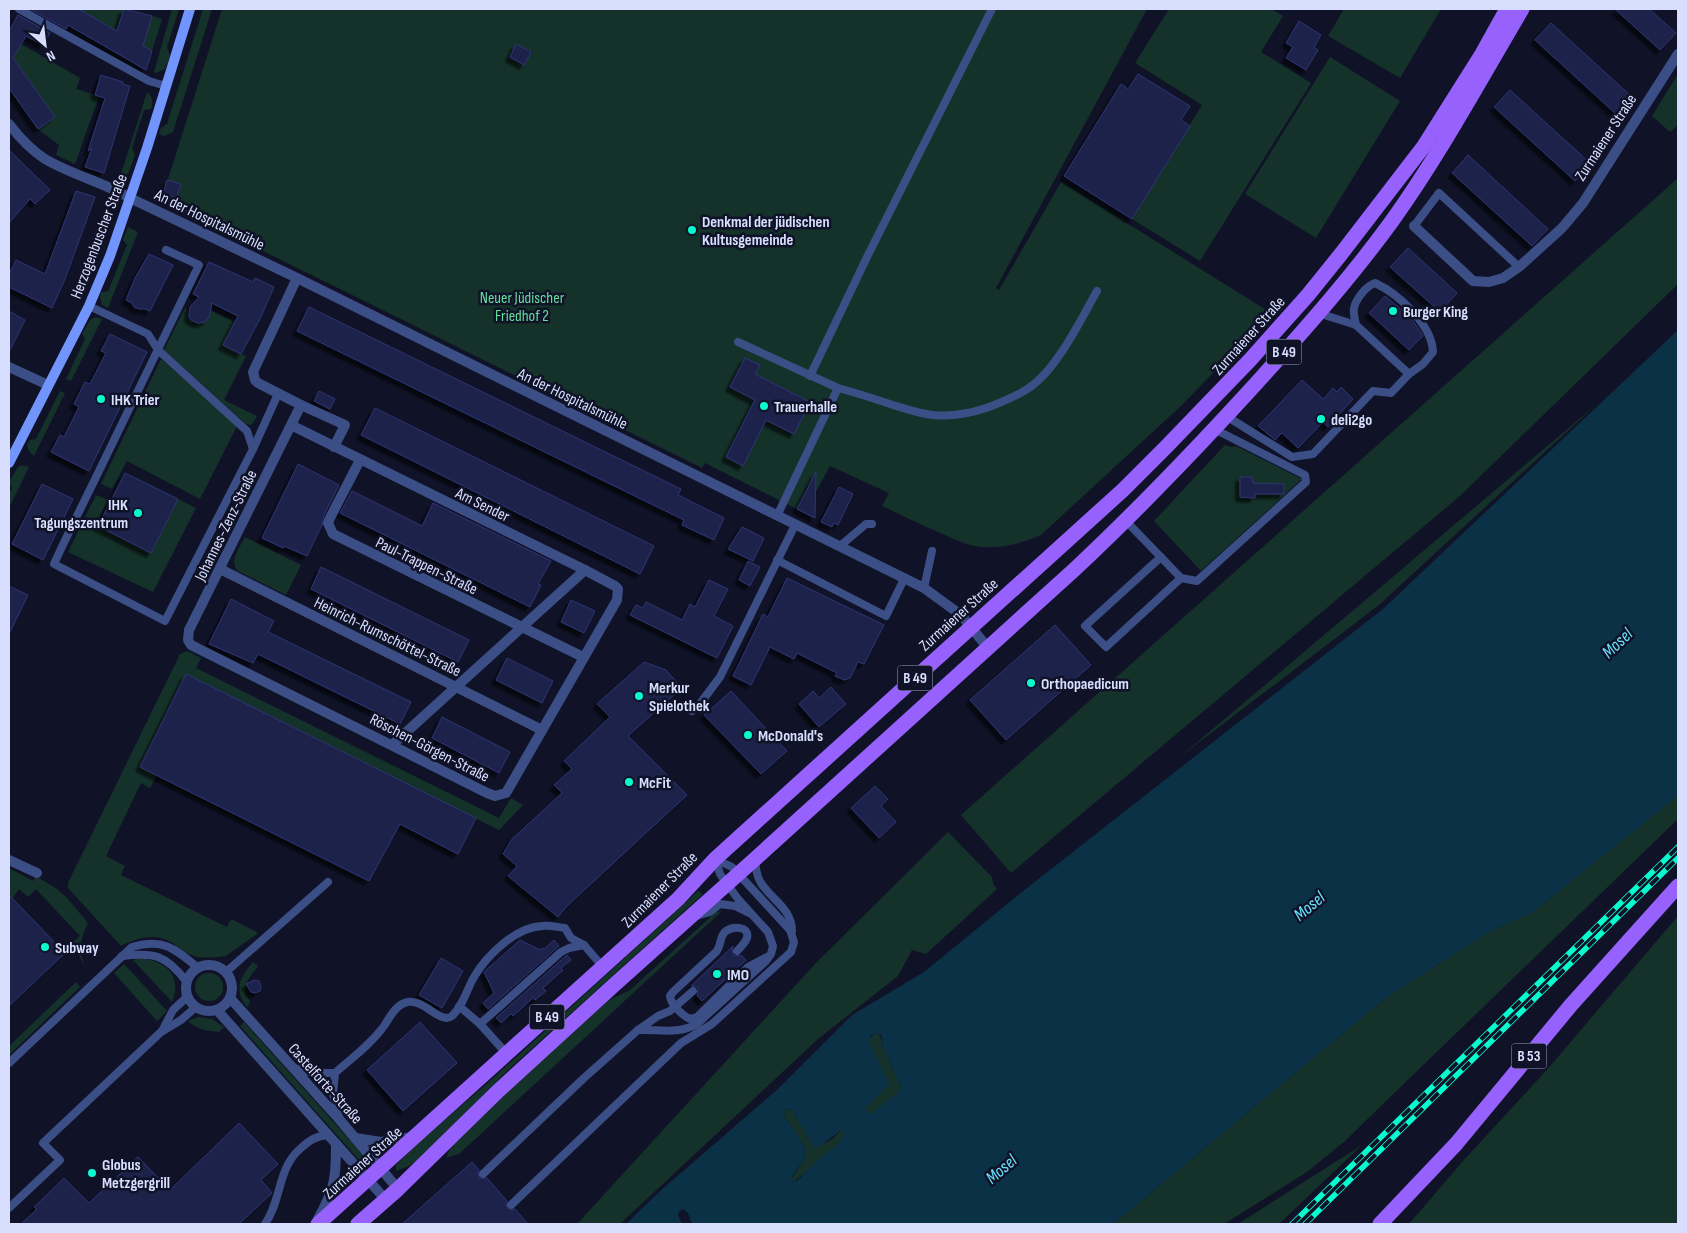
<svg xmlns="http://www.w3.org/2000/svg" width="1687" height="1233" font-family="'Sofia Sans Condensed',sans-serif">
  <defs>
    <filter id="shadow"><feDropShadow dx="-4.5" dy="4.5" stdDeviation="1" flood-color="#0009"/></filter>
  </defs>
  <rect width="100%" height="100%" fill="#101328"/>
  <g fill="#143229" fill-rule="evenodd">
    <polygon points="78,9 124,9 119,26 152,16 162,19 152,51"/>
    <polygon points="172,9 179,9 167,47 170,56 165,69 156,73 154,72"/>
    <polygon points="203,9 212,9 173,132 164,136 159,134 161,128 167,124"/>
    <path d="M222,9H1147L996,288L999,290L1061,182L1271,313L1182,405L1041,535C1020,544 997,550 974,546C961,543 950,537 938,532C919,524 901,515 882,506L889,493L830,466L817,490L807,486L797,509L705,463L702,468L164,202L162,198Z"/>
    <polygon points="1169,9 1272,9 1283,16 1261,52 1311,83 1200,261 1132,219 1202,105 1135,63"/>
    <polygon points="1344,9 1441,9 1400,78 1328,36"/>
    <polygon points="9,37 80,78 76,89 99,96 75,164 56,155 59,145 38,129 55,117 9,52"/>
    <polygon points="1330,57 1400,101 1316,238 1245,194"/>
    <polygon points="1678,74 1678,125 1670,132 1652,116"/>
    <path d="M147,92C153,97 153,102 151,109L144,110L132,148L135,155L128,174L120,177Z"/>
    <polygon points="1678,178 1678,284 1460,496 1011,873 961,815"/>
    <polygon points="128,227 138,232 108,308 102,305 100,297 101,292 108,291 127,245 123,240"/>
    <path d="M185,308L188,310C188,317 191,321 198,323L208,319L210,310L235,322L224,345L246,356L224,400L257,416L253,423L250,425L246,424L164,350Z"/>
    <polygon points="95,317 102,319 71,381 66,379 85,339 82,334 90,320"/>
    <polygon points="161,359 237,426 200,499 127,461 112,489 101,484"/>
    <polygon points="60,391 65,393 34,456 29,451 27,445 30,440 36,439"/>
    <polygon points="1597,404 1379,605 1181,756"/>
    <path d="M1225,445L1231,447L1236,446L1302,479L1201,571L1154,521ZM1240,477L1252,478L1255,498L1240,497Z"/>
    <polygon points="22,465 29,467 9,508 9,494 12,488 9,482 18,467"/>
    <polygon points="96,495 108,500 95,525 151,553 178,499 196,508 153,592 68,552"/>
    <path d="M245,537L301,565L286,595L238,571C228,562 240,547 245,537Z"/>
    <path d="M187,651L201,658L196,668L499,818L511,798L523,805L499,830L186,674L140,766L157,775L150,788L141,783L106,856L125,866L121,875L227,927L231,919L257,932V934L226,956C217,957 203,959 194,956C184,953 176,944 167,940C152,933 134,939 121,946L68,888V883L180,654Z"/>
    <polygon points="1678,795 1678,819 1386,1101 1345,1141 1307,1172 1224,1224 1113,1224 1387,997 1487,933 1533,912"/>
    <polygon points="948,832 992,877 993,884 997,889 926,954 912,950 898,976 818,1039 620,1224 577,1224 816,963"/>
    <path d="M9,868L33,881L36,876L57,889L66,897L88,923C80,941 78,948 85,966L72,943L80,936L36,889L28,897L19,889L9,903Z"/>
    <polygon points="698,891 703,894 508,1070 419,1159 409,1166 396,1171 396,1165 419,1142 489,1082"/>
    <polygon points="722,911 459,1154 446,1158 450,1149 501,1097 609,1000 630,990 716,912"/>
    <polygon points="1678,916 1678,1224 1409,1224 1463,1161 1545,1072"/>
    <path d="M140,958C165,961 183,975 172,1002L133,960Z"/>
    <path d="M253,962L258,966C249,978 239,988 250,1001L249,1005L247,1007C233,989 240,977 253,962Z"/>
    <polygon points="124,964 167,1011 157,1021 114,973"/>
    <circle cx="209" cy="987" r="14"/>
    <polygon points="76,982 80,987 9,1055 9,1046"/>
    <path d="M198,1017L212,1019L224,1027L219,1032C207,1031 196,1029 188,1021Z"/>
    <polygon points="244,1022 364,1156 359,1160 240,1026"/>
    <polygon points="875,1033 880,1035 883,1047 901,1087 898,1094 888,1100 873,1113 868,1114 865,1108 889,1084 868,1041"/>
    <path d="M786,1109L792,1110L814,1148L832,1139L841,1130L845,1132C844,1136 843,1139 840,1143C835,1148 796,1181 793,1182L792,1178L806,1155L805,1147L784,1116Z"/>
    <polygon points="1362,1145 1279,1224 1238,1224"/>
  </g>
  <path fill="#0b3146" fill-rule="evenodd" d="M1678,330V795L1674,799L1533,912L1487,933L1387,997L1113,1224H692L688,1213L683,1209L679,1212L678,1215L682,1224H626L659,1192L779,1088L852,1015L924,972L1027,888L1383,609ZM875,1033L881,1035L883,1047L901,1087L898,1094L888,1100L873,1113L868,1114L865,1108L889,1084L869,1041L871,1036ZM786,1109L792,1110L814,1148L820,1146L841,1130L845,1132L839,1143L819,1159L798,1180L793,1182L792,1177L806,1155L805,1147L784,1116Z"/>
  <g fill="#1d2049" stroke="#2f3575" filter="url(#shadow)">
    <polygon points="30,9 78,9 117,31 124,9 152,16 143,46 152,51 146,70 68,25 66,29"/>
    <polygon points="1615,9 1649,9 1676,33 1660,50"/>
    <polygon points="18,15 50,33 43,45 26,36 13,58 55,117 38,129 9,88 9,31"/>
    <polygon points="1299,21 1321,35 1314,47 1318,50 1306,70 1286,58 1293,47 1286,43"/>
    <polygon points="1551,23 1632,97 1616,114 1535,40"/>
    <polygon points="516,44 531,52 524,65 510,57"/>
    <polygon points="1138,74 1190,106 1181,120 1190,126 1132,219 1064,176 1121,84 1128,89"/>
    <polygon points="101,75 123,82 122,84 130,86 104,173 85,167 92,148 88,151 105,98 95,95"/>
    <polygon points="1510,90 1591,164 1575,181 1494,107"/>
    <polygon points="9,150 50,190 35,204 30,199 9,223"/>
    <polygon points="1468,155 1548,229 1532,246 1452,173"/>
    <polygon points="167,180 181,184 176,198 163,194"/>
    <polygon points="76,191 95,197 65,279 52,308 9,287 9,274 16,260 45,274"/>
    <polygon points="1408,248 1457,293 1440,312 1390,267"/>
    <polygon points="149,254 173,265 150,311 145,309 139,309 134,307 132,303 126,300 135,278"/>
    <polygon points="209,262 253,282 255,278 274,287 260,319 241,354 223,345 238,316 212,303 209,317 205,322 198,323 191,320 189,317 190,307 199,297 193,294"/>
    <polygon points="1385,296 1411,318 1422,334 1423,336 1409,350 1369,313"/>
    <polygon points="309,307 681,489 678,495 724,518 714,540 682,525 684,520 297,331"/>
    <polygon points="9,311 25,320 9,352"/>
    <polygon points="110,334 147,352 89,471 51,452 60,435 64,437 79,407 74,404 85,382 90,384 106,353 101,351"/>
    <polygon points="745,358 760,365 755,374 810,402 794,434 766,420 743,466 726,457 755,400 730,387"/>
    <polygon points="1302,380 1323,399 1333,388 1337,392 1341,387 1353,399 1328,427 1323,422 1298,448 1282,433 1275,440 1258,426"/>
    <polygon points="319,391 335,399 330,409 314,401"/>
    <polygon points="375,408 654,546 640,574 361,435"/>
    <polygon points="298,464 339,485 324,515 322,525 307,556 284,546 283,548 262,538"/>
    <polygon points="816,472 815,518 797,509"/>
    <polygon points="125,473 178,499 151,553 98,526"/>
    <polygon points="1240,477 1252,477 1253,483 1284,484 1284,494 1255,494 1255,498 1240,497"/>
    <polygon points="42,484 73,499 43,560 12,544"/>
    <polygon points="839,487 853,494 838,525 834,523 832,527 821,522"/>
    <polygon points="352,491 422,526 433,503 551,561 538,584 541,585 530,607 340,513"/>
    <polygon points="742,527 764,538 753,561 728,549"/>
    <polygon points="748,561 760,567 750,586 739,580"/>
    <polygon points="321,567 469,640 458,662 311,589"/>
    <polygon points="787,578 884,625 864,664 858,662 850,678 844,680 835,676 837,673 797,653 794,659 770,647 751,685 733,676 763,614 768,617"/>
    <polygon points="709,580 728,589 714,616 733,626 717,658 630,615 636,605 643,608 646,602 682,620 690,604 695,607"/>
    <polygon points="9,586 28,595 9,634"/>
    <polygon points="231,599 274,621 268,632 411,702 400,724 258,654 253,663 209,644"/>
    <polygon points="571,600 595,611 584,633 561,622"/>
    <polygon points="1055,625 1091,665 1006,740 970,700"/>
    <polygon points="507,658 553,681 542,703 496,680"/>
    <polygon points="644,662 666,670 682,688 628,736 687,795 566,907 558,917 508,876 517,866 503,854 512,839 562,793 554,785 572,769 564,761 610,717 597,704"/>
    <polygon points="186,674 476,818 458,854 400,824 369,881 140,767"/>
    <polygon points="831,687 846,704 819,727 799,704 813,691 819,698"/>
    <polygon points="731,691 787,751 761,774 704,715"/>
    <polygon points="442,717 510,752 499,773 432,738"/>
    <polygon points="875,786 888,799 881,806 896,822 879,838 851,808"/>
    <polygon points="9,895 65,953 9,1006"/>
    <polygon points="520,940 540,950 542,948 544,949 554,940 559,946 488,1009 483,1003 494,993 484,972"/>
    <polygon points="733,946 732,952 733,955 736,956 741,955 746,960 702,1001 697,995 698,992 698,988 694,986 691,986"/>
    <polygon points="567,955 571,960 561,968 563,970 543,988 546,991 535,1000 533,998 513,1016 511,1014 501,1023 496,1018"/>
    <polygon points="441,958 463,971 442,1008 419,995"/>
    <polygon points="254,980 259,981 261,986 260,991 255,993 251,992 246,984"/>
    <polygon points="420,1022 457,1063 403,1111 367,1070"/>
    <polygon points="239,1123 278,1164 261,1180 272,1193 239,1224 21,1224 37,1209 34,1207 64,1178 89,1203 138,1157 170,1190"/>
    <polygon points="472,1162 479,1170 478,1173 479,1177 482,1179 487,1178 507,1201 506,1204 507,1208 510,1210 515,1209 528,1224 402,1224"/>
  </g>
  <g fill="none" stroke-linecap="round" stroke-linejoin="round">
    <g stroke="#3c4e86" stroke-width="8">
      <polyline points="19,9 149,81 166,86"/>
      <polyline points="1414,226 1439,193 1519,267"/>
      <path d="M89,306L148,334L158,350L247,431L253,449L165,621L54,564C68,533 84,502 99,471C132,403 165,334 199,265L166,250"/>
      <path d="M1356,325C1355,320 1353,313 1354,308C1356,299 1366,286 1375,283C1399,294 1432,325 1433,352L1423,364L1409,374"/>
      <polyline points="738,342 838,388 777,516"/>
      <polyline points="810,376 868,255 992,9"/>
      <path d="M838,388C857,393 875,399 893,405C906,409 920,414 933,415C952,417 972,413 989,407C1005,401 1020,395 1033,385C1059,365 1081,319 1097,291"/>
      <polyline points="1226,416 1292,457 1313,454 1373,391 1391,393 1409,374 1356,325 1318,313"/>
      <polyline points="253,449 278,394"/>
      <polyline points="1126,521 1181,578 1197,581 1306,482 1305,475 1214,429"/>
      <polyline points="840,546 866,524 872,524"/>
      <polyline points="1161,557 1085,626 1106,647 1181,578"/>
      <polyline points="777,560 886,616 904,579"/>
      <polyline points="924,588 932,551"/>
      <polyline points="692,711 699,705 720,677 795,525"/>
      <path d="M755,860C756,868 756,876 761,883C772,900 792,909 792,931"/>
      <polyline points="696,916 710,912 720,904 735,906 749,913"/>
      <path d="M737,951C741,947 745,943 747,938C750,926 733,926 726,931C719,936 722,945 716,952L673,992L670,996C671,1005 682,1015 690,1019L697,1017L748,967L767,957"/>
      <path d="M122,956C154,952 166,955 186,981"/>
      <polyline points="226,972 328,882"/>
      <polyline points="459,1006 480,1024 507,1054"/>
      <polyline points="480,1024 561,952 569,948 584,945"/>
      <path d="M638,1030C659,1029 677,1035 697,1024L766,961L771,954L773,946L768,932L738,899L720,874L715,859"/>
      <polyline points="162,1031 173,1010 187,997"/>
      <path d="M9,1063L132,947C163,938 174,948 197,967"/>
      <path d="M294,1068L311,1073H335C352,1058 371,1044 384,1026C390,1017 396,1004 408,1002C424,999 441,1025 452,1016C463,1006 467,989 474,977C487,955 516,927 542,926C549,925 557,927 565,928L571,938L584,945L603,967"/>
      <polyline points="335,1073 333,1094 339,1117"/>
      <polyline points="483,1174 584,1078 638,1030 658,1016 670,1011 693,991"/>
      <polyline points="511,1205 681,1043 712,1024 791,952 794,942 790,930 732,867 715,859"/>
      <polyline points="9,1208 60,1160 43,1143 161,1032 181,1020 196,1007"/>
      <path d="M265,1224C282,1200 277,1168 301,1148C310,1140 316,1136 328,1135"/>
    </g>
    <g stroke="#3c4e86" stroke-width="10">
      <path d="M9,124C19,137 31,150 45,159C72,175 103,182 130,198L297,278L924,588L961,615L988,648"/>
      <polyline points="1414,226 1473,281 1489,282 1503,278 1519,267 1562,228 1583,203 1678,54"/>
      <polyline points="9,367 48,385"/>
      <polyline points="301,405 345,425 334,447"/>
      <polyline points="291,425 189,630 188,640 191,645 487,793 495,796 506,793 617,600 618,589 615,586 585,570 291,425 301,405 258,383 255,380 253,372 297,278"/>
      <polyline points="360,460 330,518 328,523 333,534 583,657"/>
      <polyline points="220,569 542,730"/>
      <polyline points="392,745 585,570"/>
      <polyline points="9,860 37,873"/>
      <circle cx="209" cy="988" r="23"/>
      <polyline points="230,998 339,1119 398,1189"/>
      <polyline points="217,1010 386,1200"/>
      <polyline points="355,1138 381,1142 413,1137"/>
      <path d="M318,1219C335,1189 336,1177 336,1144"/>
    </g>
    <polyline stroke="#7195fd" stroke-width="10" points="9,463 89,306 110,256 147,148 190,9"/>
    <g stroke="#9761fd" stroke-width="15">
      <polyline points="318,1224 678,899 715,859 1123,490 1166,447 1250,360 1308,295 1341,254 1424,146 1482,54 1507,9"/>
      <path d="M358,1224L398,1189L497,1092L614,985L755,859L1075,569C1140,508 1202,443 1262,377C1307,327 1352,276 1392,221C1440,154 1480,80 1522,9"/>
      <polyline points="1380,1224 1456,1144 1571,1005 1678,886"/>
    </g>
    <defs>
      <g id="rail">
        <polyline points="1292,1224 1678,847"/>
        <polyline points="1305,1224 1678,858"/>
      </g>
    </defs>
    <use href="#rail" stroke="#08fbcf" stroke-width="5.5"/>
    <use href="#rail" stroke="#101328" stroke-width="4" stroke-dasharray="11" stroke-linecap="butt"/>
  </g>
  <g fill="#08fbcf" stroke="#101328" stroke-width="2">
    <circle cx="692" cy="230" r="5"/>
    <circle cx="1393" cy="311" r="5"/>
    <circle cx="101" cy="399" r="5"/>
    <circle cx="764" cy="406" r="5"/>
    <circle cx="1321" cy="419" r="5"/>
    <circle cx="138" cy="513" r="5"/>
    <circle cx="1031" cy="683" r="5"/>
    <circle cx="639" cy="696" r="5"/>
    <circle cx="748" cy="735" r="5"/>
    <circle cx="629" cy="782" r="5"/>
    <circle cx="45" cy="947" r="5"/>
    <circle cx="717" cy="974" r="5"/>
    <circle cx="92" cy="1173" r="5"/>
  </g>
  <g text-anchor="middle" stroke-width="5" stroke-linejoin="round" paint-order="stroke">
    <g fill="#101328" stroke="#9ca2be" stroke-width="1">
      <rect x="1266.5" y="339.5" width="35" height="25" rx="4"/>
      <rect x="897.5" y="665.5" width="35" height="25" rx="4"/>
      <rect x="529.5" y="1004.5" width="35" height="25" rx="4"/>
      <rect x="1511.5" y="1043.5" width="35" height="25" rx="4"/>
    </g>
    <g font-size="15" font-weight="bold" fill="#d8dffe">
      <text x="1284" y="357">B 49</text>
      <text x="915" y="683">B 49</text>
      <text x="547" y="1022">B 49</text>
      <text x="1529" y="1061">B 53</text>
    </g>
    <g font-size="16" fill="#d8dffe" stroke="#101328">
      <text transform="translate(1605 137) rotate(-57)" y="6">Zurmaiener Straße</text>
      <text transform="translate(210 219) rotate(26)" y="6">An der Hospitalsmühle</text>
      <text transform="translate(98 236) rotate(-69)" y="6">Herzogenbuscher Straße</text>
      <text transform="translate(1248 335) rotate(-48)" y="6">Zurmaiener Straße</text>
      <text transform="translate(573 398) rotate(26)" y="6">An der Hospitalsmühle</text>
      <text transform="translate(483 504) rotate(26)" y="6">Am Sender</text>
      <text transform="translate(225 525) rotate(-64)" y="6">Johannes-Zenz-Straße</text>
      <text transform="translate(427 565) rotate(26)" y="6">Paul-Trappen-Straße</text>
      <text transform="translate(958 614) rotate(-42)" y="6">Zurmaiener Straße</text>
      <text transform="translate(388 636) rotate(26)" y="6">Heinrich-Rumschöttel-Straße</text>
      <text transform="translate(430 747) rotate(27)" y="6">Röschen-Görgen-Straße</text>
      <text transform="translate(659 889) rotate(-45)" y="6">Zurmaiener Straße</text>
      <text transform="translate(326 1083) rotate(48)" y="6">Castelforte-Straße</text>
      <text transform="translate(362 1162) rotate(-42)" y="6">Zurmaiener Straße</text>
    </g>
    <g font-size="16" font-weight="bold" fill="#d8dffe" stroke="#101328" text-anchor="start">
      <text x="702" y="227">Denkmal der jüdischen<tspan x="702" dy="18">Kultusgemeinde</tspan></text>
      <text x="1403" y="317">Burger King</text>
      <text x="111" y="405">IHK Trier</text>
      <text x="774" y="412">Trauerhalle</text>
      <text x="1331" y="425">deli2go</text>
      <text x="128" y="510" text-anchor="end">IHK<tspan x="128" dy="18">Tagungszentrum</tspan></text>
      <text x="1041" y="689">Orthopaedicum</text>
      <text x="649" y="693">Merkur<tspan x="649" dy="18">Spielothek</tspan></text>
      <text x="758" y="741">McDonald's</text>
      <text x="639" y="788">McFit</text>
      <text x="55" y="953">Subway</text>
      <text x="727" y="980">IMO</text>
      <text x="102" y="1170">Globus<tspan x="102" dy="18">Metzgergrill</tspan></text>
    </g>
    <g font-size="16" fill="#64df9e" stroke="#101328">
      <text x="522" y="303">Neuer Jüdischer<tspan x="522" dy="18">Friedhof 2</tspan></text>
    </g>
    <g font-size="18" font-style="italic" fill="#68e2fd" stroke="#101328">
      <text transform="translate(1617 643) rotate(-44)" y="6">Mosel</text>
      <text transform="translate(1309 906) rotate(-40)" y="6">Mosel</text>
      <text transform="translate(1001 1169) rotate(-41)" y="6">Mosel</text>
    </g>
  </g>
  <rect width="1687" height="1233" fill="none" stroke="#d8dffe" stroke-width="20"/>
  <g transform="translate(45 45) rotate(152)" stroke="#101328" stroke-width="4" paint-order="stroke">
  <path d="M0-4L9 19L0 12L-9 19Z" fill="#d8dffe"/>
  <text y="-8" font-size="14" font-weight="bold" text-anchor="middle" fill="#d8dffe">N</text>
  </g>
</svg>
